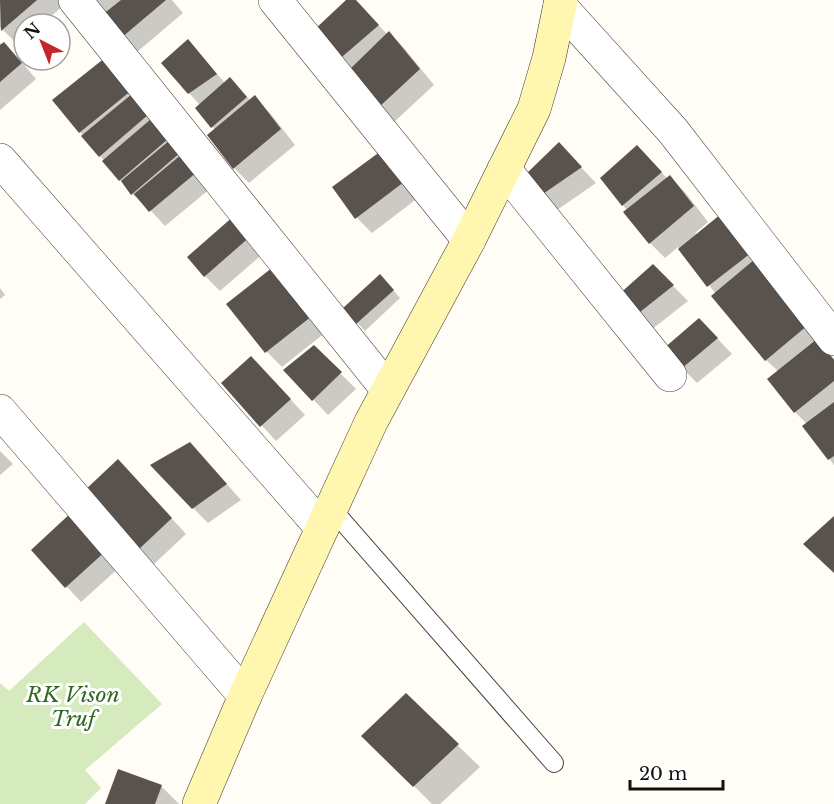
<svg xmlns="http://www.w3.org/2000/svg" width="834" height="804" font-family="'Libre Baskerville',serif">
  <rect width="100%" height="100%" fill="#fffdf5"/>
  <polygon fill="#d5ebbd" points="84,622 162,704 85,770 101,788 85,804 0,804 0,683 9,691"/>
  <g fill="#0003">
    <polygon points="0,0 58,0 63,6 42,24 24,24 24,40 18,45 0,27"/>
    <polygon points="93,0 172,0 183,13 137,52"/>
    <polygon points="348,0 354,0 388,35 389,33 404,48 434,85 394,122 338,61"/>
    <polygon points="188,41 225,83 230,79 251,101 255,98 270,113 295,145 249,183 234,168 215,130 197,108 200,105 189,93"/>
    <polygon points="0,43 19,59 36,79 0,110"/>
    <polygon points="106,59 211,188 165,226 141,200 140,201 132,194 80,132"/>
    <polygon points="381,153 418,198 372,233 357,218"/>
    <polygon points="574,160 596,183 557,210 541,195"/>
    <polygon points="652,163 668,179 670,177 685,192 708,222 695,233 697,235 721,216 834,359 834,465 804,426 807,424 795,412 779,372 766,360 716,294 678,247 665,258 650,243 623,205"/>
    <polygon points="235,217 266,251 220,291 205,276"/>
    <polygon points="653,266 688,301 651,330 636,315"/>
    <polygon points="273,269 326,332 282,367 267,352 229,304"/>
    <polygon points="388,284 400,298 365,331 344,309"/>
    <polygon points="0,288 5,295 0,299"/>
    <polygon points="714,335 732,354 697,383 682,368"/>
    <polygon points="314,347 356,389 328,415 285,370"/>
    <polygon points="266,373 305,415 276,441 223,383"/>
    <polygon points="190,443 241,500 208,523 193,508"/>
    <polygon points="0,451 13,464 0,475"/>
    <polygon points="133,476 186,534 154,564 139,549"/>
    <polygon points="73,513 122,565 81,602 33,550"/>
    <polygon points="406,695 480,767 440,804 432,804 364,736"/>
    <polygon points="161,786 179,804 107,804"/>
  </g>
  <g fill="#5a524d">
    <polygon points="0,0 37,0 1,31"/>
    <polygon points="121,0 166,0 121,38 102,15"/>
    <polygon points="346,0 356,0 379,25 336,62 313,31"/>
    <polygon points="389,31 420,69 378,108 346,73"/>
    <polygon points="188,39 217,74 188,94 161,63"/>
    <polygon points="4,42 22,63 0,82 0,45"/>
    <polygon points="106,57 132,90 79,133 52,100"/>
    <polygon points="230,77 247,97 211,128 195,108"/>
    <polygon points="132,94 149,114 99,157 81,136"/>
    <polygon points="255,95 281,129 233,169 207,135"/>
    <polygon points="151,119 168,139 119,181 102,161"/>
    <polygon points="170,140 181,152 131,195 121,181"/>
    <polygon points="559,142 582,167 540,196 524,176"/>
    <polygon points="637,145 662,172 622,206 600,178"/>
    <polygon points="381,151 404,182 355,219 332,187"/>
    <polygon points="182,154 197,172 149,212 134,194"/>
    <polygon points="670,175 694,206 649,244 623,212"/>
    <polygon points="721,214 751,253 707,287 678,249"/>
    <polygon points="235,215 252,235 204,277 187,257"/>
    <polygon points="755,259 808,325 765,361 711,296"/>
    <polygon points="653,264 674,285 635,316 617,296"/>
    <polygon points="273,267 312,316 265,353 226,304"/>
    <polygon points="380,274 394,290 356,324 342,309"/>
    <polygon points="699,318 718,338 681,369 663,349"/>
    <polygon points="817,339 834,360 834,381 794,413 767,379"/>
    <polygon points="314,345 342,372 312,401 283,370"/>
    <polygon points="251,356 291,399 260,427 221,383"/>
    <polygon points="834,402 834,456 828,460 802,426"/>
    <polygon points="190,442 227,484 192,509 150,465"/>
    <polygon points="118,459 172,518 138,550 83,492"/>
    <polygon points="73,511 108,549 65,588 31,550"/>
    <polygon points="834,516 834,573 803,544"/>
    <polygon points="406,693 459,744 413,787 361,736"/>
    <polygon points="118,769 162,785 155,804 105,804"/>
  </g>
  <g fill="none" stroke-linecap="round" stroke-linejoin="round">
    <defs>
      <polyline id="lane" points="331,508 554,763"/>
      <g id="street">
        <polyline points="75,0 388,390"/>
        <polyline points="275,0 469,240"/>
        <polyline points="560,6 673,131 834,339"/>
        <polyline points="0,160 322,528"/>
        <polyline points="504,169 670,375"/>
        <polyline points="0,411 245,696"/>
      </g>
      <polyline id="secondary" points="199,804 245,696 371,422 469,240 534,109 549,58 561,0"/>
    </defs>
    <use href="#lane" stroke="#444" stroke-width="20"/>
    <use href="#street" stroke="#444" stroke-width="34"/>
    <use href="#secondary" stroke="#333" stroke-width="34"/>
    <use href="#lane" stroke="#fff" stroke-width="18"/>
    <use href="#street" stroke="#fff" stroke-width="33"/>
    <use href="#secondary" stroke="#fff6b0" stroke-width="33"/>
  </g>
  <g text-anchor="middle" stroke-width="6" stroke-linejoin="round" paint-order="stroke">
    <g font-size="21" font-style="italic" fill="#2f6b1f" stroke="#fff">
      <text x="73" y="702">RK Vison<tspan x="73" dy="24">Truf</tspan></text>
    </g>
  </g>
  <g transform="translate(42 42) rotate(318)"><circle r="28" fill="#ffffff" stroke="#a0a0a0" stroke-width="1.5"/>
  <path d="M0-4.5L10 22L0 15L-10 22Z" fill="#c4262e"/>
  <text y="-9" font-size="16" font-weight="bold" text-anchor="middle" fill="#111111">N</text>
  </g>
  <path d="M630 780v9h93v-9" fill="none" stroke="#111111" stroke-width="3"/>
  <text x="639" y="780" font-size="18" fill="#111111" stroke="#ffffff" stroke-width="4.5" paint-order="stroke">20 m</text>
</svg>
